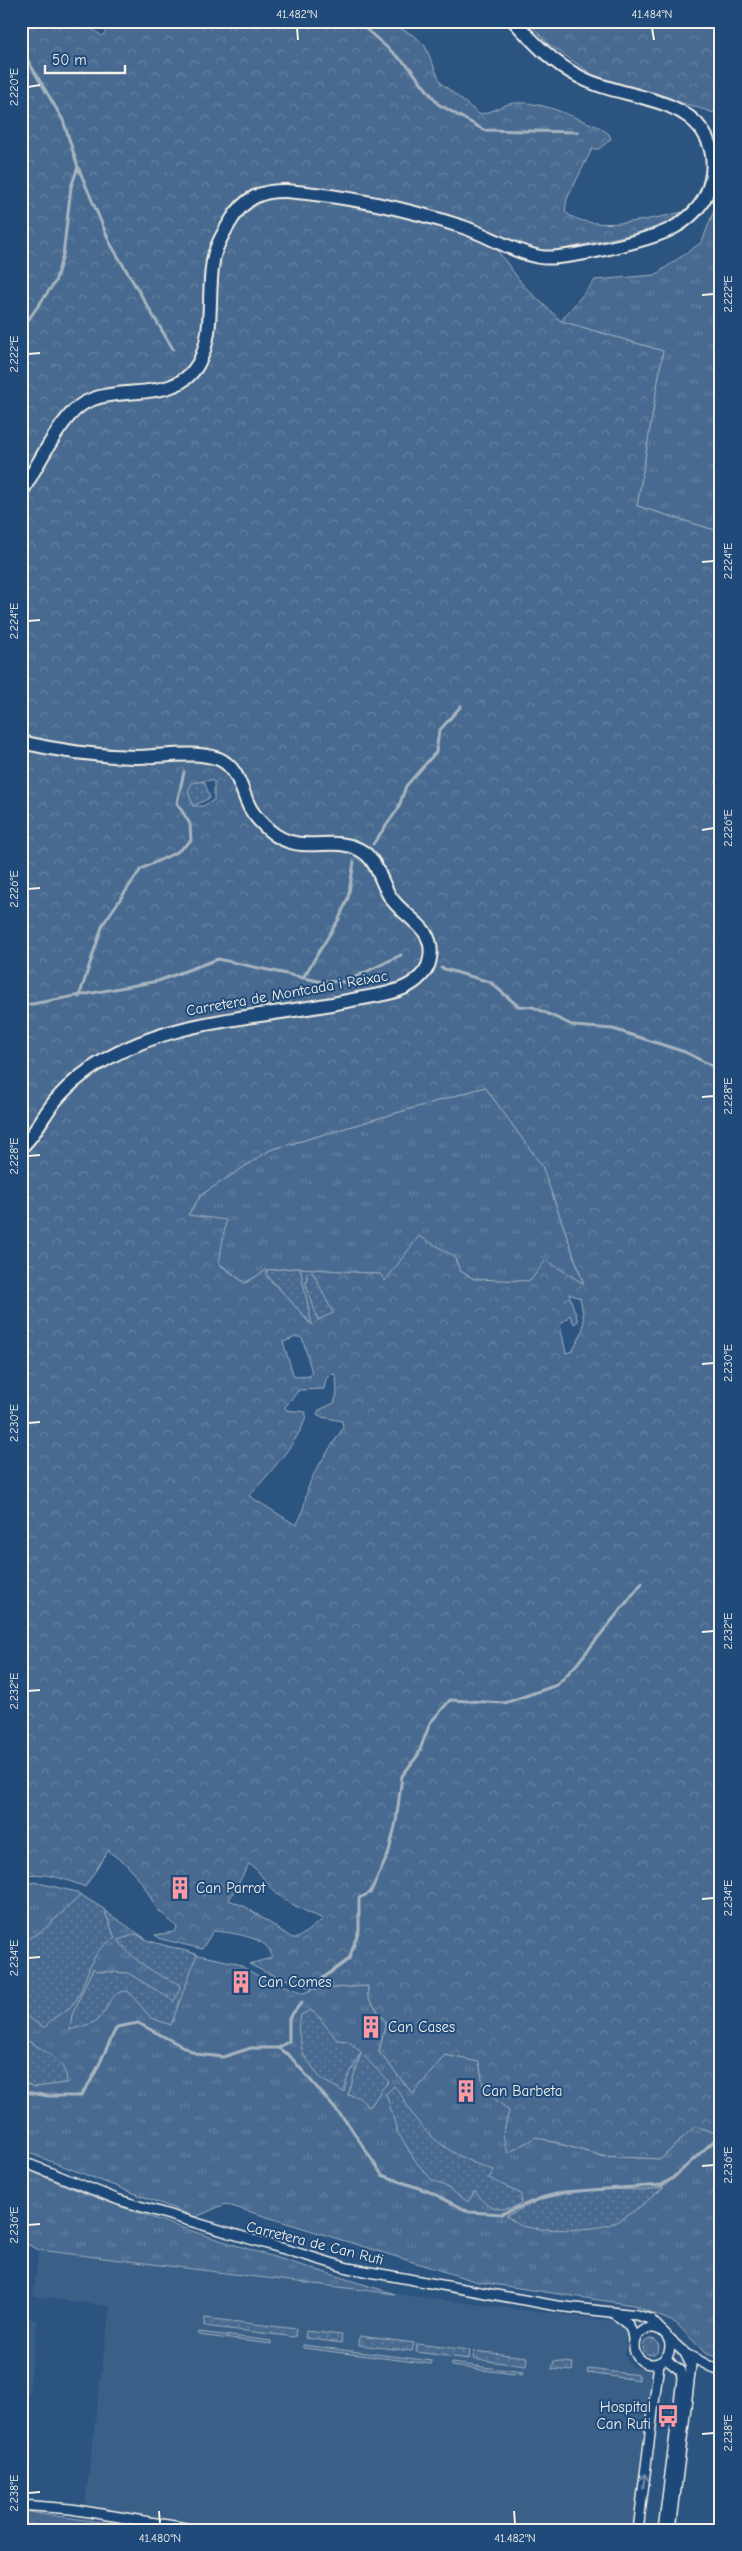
<svg xmlns="http://www.w3.org/2000/svg" width="742" height="2551" font-family="'Comic Neue',sans-serif">
  <defs>
    <pattern id="grass-tufts" width="24" height="20" patternUnits="userSpaceOnUse" patternTransform="scale(1.25)"><rect width="24" height="20" fill="#496b90"/><path d="M3 7l-1-3M5 7V3M7 7l1-3M15 17l-1-3M17 17v-4M19 17l1-3" fill="none" stroke="#6481a0"/></pattern>
    <pattern id="forest-crowns" width="20" height="18" patternUnits="userSpaceOnUse" patternTransform="scale(1.25)"><rect width="20" height="18" fill="#496b90"/><path d="M2 6a3 3 0 1 1 6 0M12 15a3 3 0 1 1 6 0" fill="none" stroke="#6481a0"/></pattern>
    <pattern id="garden-dots" width="8" height="8" patternUnits="userSpaceOnUse" patternTransform="scale(1.25)"><rect width="8" height="8" fill="#496b90"/><path d="M2 2h.1M6 6h.1" fill="none" stroke="#6481a0" stroke-width="1.8" stroke-linecap="round"/></pattern>
  </defs>
  <rect width="100%" height="100%" fill="#2c5481"/>
  <filter id="ink" filterUnits="userSpaceOnUse"><feTurbulence type="fractalNoise" baseFrequency=".02" numOctaves="2"/><feDisplacementMap in="SourceGraphic" scale="10" xChannelSelector="R" yChannelSelector="G"/><feConvolveMatrix kernelMatrix="1 2 1 2 8 2 1 2 1" color-interpolation-filters="sRGB"/></filter>
  <g filter="url(#ink)">
    <g fill="#3b6088">
      <polygon points="39,2250 620,2322 627,2329 625,2355 627,2361 635,2368 645,2367 651,2371 632,2530 251,2530 154,2520 85,2504 110,2306 33,2296"/>
      <polygon points="21,2317 37,2320 23,2439 33,2441 29,2473 27,2478 21,2482"/>
    </g>
    <g fill="url(#grass-tufts)" stroke="#9eaebc">
      <polygon points="721,191 721,532 637,506 663,351 561,321 595,280 655,275 702,242"/>
      <polygon points="485,1087 542,1165 584,1285 474,1279 460,1271 454,1256 385,1282 380,1274 300,1268 267,1270 245,1283 219,1263 188,1215 201,1195 270,1150"/>
      <polygon points="34,1882 77,1892 149,1941 179,1951 236,1963 260,1977 304,1993 313,1989 368,1986 368,1998 386,2022 379,2052 413,2094 445,2054 479,2062 484,2089 509,2111 503,2135 536,2137 602,2156 661,2159 695,2126 721,2135 721,2359 705,2353 676,2323 633,2305 478,2282 225,2204 196,2217 21,2150 21,1886"/>
      <path d="M21,2167C142,2220 270,2255 395,2294L39,2250L29,2245H21Z"/>
    </g>
    <g fill="url(#forest-crowns)" stroke="#9eaebc" fill-rule="evenodd">
      <path d="M21,21H28V23L31,21H81L102,36L114,21H386L415,36L425,46L441,83L479,114C491,113 498,107 509,104C538,98 572,117 599,127L609,134L611,139L599,149H592L567,199L565,212C590,234 652,219 682,212L664,227L555,251L539,253L495,247L523,285L561,321L663,351L637,506L721,532V2135L695,2126L661,2159L602,2156L536,2137L508,2153L503,2135L509,2111L484,2089L479,2062L445,2055L413,2094L379,2052L386,2022L368,1998V1986L313,1989L265,1972L249,1964L271,1958C274,1937 227,1932 213,1931L202,1949L161,1939L155,1935L174,1932L177,1928L176,1926L157,1909L143,1884L127,1865L108,1851L85,1887C66,1879 42,1871 21,1876ZM211,780L214,782V800L203,806H193L204,781ZM485,1087L542,1166L584,1284L546,1260L530,1281L474,1279L460,1271L454,1256L419,1236L385,1281L380,1274L300,1268C302,1287 310,1304 309,1323L293,1302L268,1278L267,1270L245,1283L219,1264L226,1220L188,1215L201,1195L270,1150ZM569,1294L580,1298C585,1323 586,1329 572,1351L566,1353L560,1325L570,1315L574,1324L578,1321ZM296,1337H300L303,1340L312,1373L310,1376L294,1377L283,1342ZM331,1374L336,1375L337,1394L334,1403L319,1410L317,1414L322,1417L342,1421L343,1428C332,1446 314,1469 308,1488C304,1502 304,1513 296,1525L249,1496C263,1481 308,1431 306,1412L286,1410L285,1407L299,1390L324,1389L326,1379ZM249,1864C259,1870 262,1878 270,1887C284,1903 304,1910 323,1919L298,1938H292L246,1907L229,1900Z"/>
      <polygon points="528,21 721,21 721,115 593,75 547,43"/>
      <polygon points="21,2511 157,2530 21,2530"/>
    </g>
    <g fill="url(#garden-dots)" stroke="#9eaebc">
      <polygon points="204,781 210,798 193,806 188,791 192,783"/>
      <polygon points="300,1268 312,1325 266,1274 267,1270"/>
      <polygon points="310,1272 313,1273 333,1313 318,1320 306,1284 307,1273"/>
      <path d="M81,1895L104,1909L115,1938C85,1954 90,1980 74,2003C66,2014 51,2015 45,2028L21,2013V1942L41,1932Z"/>
      <path d="M136,1934L149,1941L197,1954L171,2025L151,2018L128,1991C107,1992 111,2009 97,2020C91,2025 78,2027 70,2030L72,2015L93,1968L96,1971L128,1973L174,2001L180,1989L179,1984C155,1974 134,1962 118,1940Z"/>
      <polygon points="311,2010 318,2016 337,2040 348,2041 361,2052 347,2079 344,2092 321,2079 303,2054 298,2028 301,2015"/>
      <path d="M21,2037C36,2046 71,2062 66,2083L34,2087L21,2080Z"/>
      <polygon points="361,2053 389,2082 381,2090 371,2106 368,2106 358,2097 348,2095"/>
      <path d="M394,2086C404,2096 408,2110 417,2121C437,2146 464,2161 494,2170L489,2178L521,2194V2203C503,2215 486,2208 475,2191L468,2202L445,2186L432,2180L417,2163L398,2133L386,2094Z"/>
      <path d="M664,2187C648,2200 633,2214 614,2223C598,2231 535,2232 519,2225C514,2222 510,2218 506,2216L542,2199L565,2194L597,2189L645,2190Z"/>
      <polygon points="205,2318 296,2329 295,2337 204,2326"/>
      <polygon points="306,2331 342,2335 341,2343 305,2338"/>
      <polygon points="199,2332 271,2341 271,2344 198,2335"/>
      <polygon points="360,2336 414,2343 412,2351 359,2345"/>
      <circle cx="651" cy="2347" r="8"/>
      <polygon points="417,2344 470,2350 469,2359 416,2352"/>
      <polygon points="303,2345 432,2361 431,2364 303,2348"/>
      <polygon points="474,2351 527,2357 526,2366 473,2359"/>
      <polygon points="554,2361 573,2363 572,2371 552,2369"/>
      <polygon points="451,2363 523,2372 522,2375 451,2366"/>
      <polygon points="588,2369 639,2375 639,2380 587,2373"/>
    </g>
    <g fill="none" stroke-linecap="round" stroke-linejoin="round">
      <g stroke="#a7b4c0" stroke-width="3">
        <polyline points="357,21 409,67 438,104 484,130 578,132"/>
        <polyline points="21,49 63,120 78,167 71,187 63,255 55,282 21,330"/>
        <polyline points="78,167 110,243 173,349"/>
        <polyline points="373,844 398,809 406,786 436,752 439,731 461,706"/>
        <polyline points="441,968 490,982 518,1006 533,1007 574,1026 613,1029 685,1052 712,1066 721,1081"/>
        <polyline points="303,978 339,919 348,898 354,862"/>
        <polyline points="79,997 103,924 141,869 177,852 191,841 190,824 177,803 184,772"/>
        <polyline points="21,1006 158,981 218,959 318,981 345,982 401,955"/>
        <polyline points="315,1984 349,1959 359,1930 359,1898 370,1893 388,1855 396,1822 402,1776 418,1755 430,1723 450,1700 505,1703 557,1685 576,1665 642,1583"/>
        <polyline points="278,2048 289,2041 289,2018 302,2002"/>
        <path d="M21,2091L48,2096H80C97,2076 104,2050 117,2027L138,2023L197,2054L223,2057L251,2048H278L289,2055L349,2125L382,2175L430,2192L469,2212L502,2214L541,2198L564,2192L662,2185L673,2178L717,2138"/>
      </g>
      <defs>
        <g id="street">
          <polyline points="21,2161 119,2200 348,2268 557,2306 637,2315 650,2319 661,2330"/>
          <path d="M614,2314C627,2322 633,2326 633,2342"/>
          <circle cx="652" cy="2346" r="18"/>
          <polyline points="668,2338 685,2353 691,2365 671,2530"/>
          <polyline points="688,2355 721,2372"/>
          <polyline points="21,2505 71,2509 198,2530"/>
          <polyline points="638,2530 659,2363"/>
          <polyline points="663,2530 682,2379 681,2371 666,2359"/>
        </g>
        <g id="secondary">
          <path d="M21,493C36,469 59,420 81,405C116,382 174,406 198,364C216,332 206,291 214,256C217,243 225,230 232,219C245,198 262,190 286,191C346,196 405,208 463,227C488,235 513,252 540,257C563,261 650,240 671,229C686,221 699,210 706,195C715,173 716,150 702,130C677,95 616,97 580,77C554,64 533,42 514,21"/>
          <path d="M21,742C59,751 96,756 135,757C159,757 197,750 219,759C239,768 241,791 250,808C255,817 262,824 270,831C301,857 331,834 360,850C377,859 380,880 389,895C402,918 436,926 430,958C429,968 422,976 414,982C396,995 369,996 347,1001C261,1019 176,1016 98,1064C76,1078 58,1094 45,1115C37,1127 32,1138 21,1147"/>
        </g>
      </defs>
      <use href="#street" stroke="#f4f1e8" stroke-width="12"/>
      <use href="#secondary" stroke="#f4f1e8" stroke-width="16"/>
      <use href="#street" stroke="#1f4a7a" stroke-width="9"/>
      <use href="#secondary" stroke="#1f4a7a" stroke-width="12"/>
    </g>
    <defs><path id="oneway-shaft" d="M-6 0H5M1.5-3L5.5 0L1.5 3" fill="none" stroke-width="1.6" stroke-linecap="round" stroke-linejoin="round" transform="scale(1.25)"/></defs>
    <use stroke="#748da6" href="#oneway-shaft" transform="translate(644 2481) rotate(-83)"/>
  </g>
  <path fill="none" stroke="#f4f1e8" stroke-width="2" d="M297,28L298,40M652,28L654,40M28,87L40,85M702,295L714,294M28,354L40,353M702,562L714,561M28,621L40,620M702,830L714,828M28,889L40,888M702,1097L714,1096M28,1156L40,1155M702,1364L714,1363M28,1423L40,1422M702,1632L714,1631M28,1691L40,1690M702,1899L714,1898M28,1958L40,1957M702,2166L714,2165M28,2225L40,2224M702,2434L714,2433M28,2493L40,2492M159,2511L160,2524M514,2511L515,2524"/>
  <defs>
    <symbol id="building-bare" viewBox="-9 -9 18 18"><path d="M-4-6H4V6H1V3H-1V6H-4ZM-2.5-4.3h1.7v1.8h-1.7ZM.8-4.3h1.7v1.8H.8ZM-2.5-1h1.7V.8h-1.7ZM.8-1h1.7V.8H.8Z" fill="#ff9aa2" stroke="#1f4a7a" stroke-width="2.5" paint-order="stroke"/></symbol>
    <symbol id="bus-bare" viewBox="-9 -9 18 18"><path d="M-5-6H5V4H4V6H2V4H-2V6H-4V4H-5ZM-3.5-4V0h7V-4ZM-3.5 1.2v1.5H-2V1.2ZM2 1.2v1.5H3.5V1.2Z" fill="#ff9aa2" stroke="#1f4a7a" stroke-width="2.5" paint-order="stroke"/></symbol>
  </defs>
  <g fill-rule="evenodd">
    <use href="#building-bare" x="164" y="1872" width="32" height="32"/>
    <use href="#building-bare" x="225" y="1966" width="32" height="32"/>
    <use href="#building-bare" x="355" y="2011" width="32" height="32"/>
    <use href="#building-bare" x="450" y="2075" width="32" height="32"/>
    <use href="#bus-bare" x="652" y="2400" width="32" height="32"/>
  </g>
  <g text-anchor="middle" stroke-width="4" stroke-linejoin="round" paint-order="stroke">
    <g font-size="15" fill="#f4f1e8" stroke="#1f4a7a">
      <text transform="translate(287 993) rotate(-10)" y="5">Carretera de Montcada i Reixac</text>
      <text transform="translate(315 2243) rotate(14)" y="5">Carretera de Can Ruti</text>
    </g>
    <g font-size="15" fill="#f4f1e8" stroke="#1f4a7a" text-anchor="start">
      <text x="196" y="1893">Can Parrot</text>
      <text x="258" y="1987">Can Comes</text>
      <text x="388" y="2032">Can Cases</text>
      <text x="482" y="2096">Can Barbeta</text>
      <text x="651" y="2412" text-anchor="end">Hospital<tspan x="651" dy="17">Can Ruti</tspan></text>
    </g>
  </g>
  <rect width="742" height="2551" fill="none" stroke="#1f4a7a" stroke-width="55"/>
  <path d="M45 65v8h80v-8" fill="none" stroke="#f4f1e8" stroke-width="2.5"/>
  <text x="52" y="65" font-size="15" fill="#f4f1e8" stroke="#1f4a7a" stroke-width="4" paint-order="stroke">50 m</text>
  <rect x="28" y="28" width="686" height="2496" fill="none" stroke="#f4f1e8" stroke-width="2"/>
  <g font-size="12" text-anchor="middle" fill="#f4f1e8">
    <text x="297" y="18">41.482°N</text>
    <text x="652" y="18">41.484°N</text>
    <text transform="translate(14 87) rotate(-90)" y="4">2.220°E</text>
    <text transform="translate(728 294) rotate(-90)" y="4">2.222°E</text>
    <text transform="translate(14 354) rotate(-90)" y="4">2.222°E</text>
    <text transform="translate(728 561) rotate(-90)" y="4">2.224°E</text>
    <text transform="translate(14 621) rotate(-90)" y="4">2.224°E</text>
    <text transform="translate(728 828) rotate(-90)" y="4">2.226°E</text>
    <text transform="translate(14 889) rotate(-90)" y="4">2.226°E</text>
    <text transform="translate(728 1096) rotate(-90)" y="4">2.228°E</text>
    <text transform="translate(14 1156) rotate(-90)" y="4">2.228°E</text>
    <text transform="translate(728 1363) rotate(-90)" y="4">2.230°E</text>
    <text transform="translate(14 1423) rotate(-90)" y="4">2.230°E</text>
    <text transform="translate(728 1631) rotate(-90)" y="4">2.232°E</text>
    <text transform="translate(14 1691) rotate(-90)" y="4">2.232°E</text>
    <text transform="translate(728 1898) rotate(-90)" y="4">2.234°E</text>
    <text transform="translate(14 1958) rotate(-90)" y="4">2.234°E</text>
    <text transform="translate(728 2165) rotate(-90)" y="4">2.236°E</text>
    <text transform="translate(14 2225) rotate(-90)" y="4">2.236°E</text>
    <text transform="translate(728 2433) rotate(-90)" y="4">2.238°E</text>
    <text transform="translate(14 2493) rotate(-90)" y="4">2.238°E</text>
    <text x="160" y="2542">41.480°N</text>
    <text x="515" y="2542">41.482°N</text>
  </g>
</svg>
